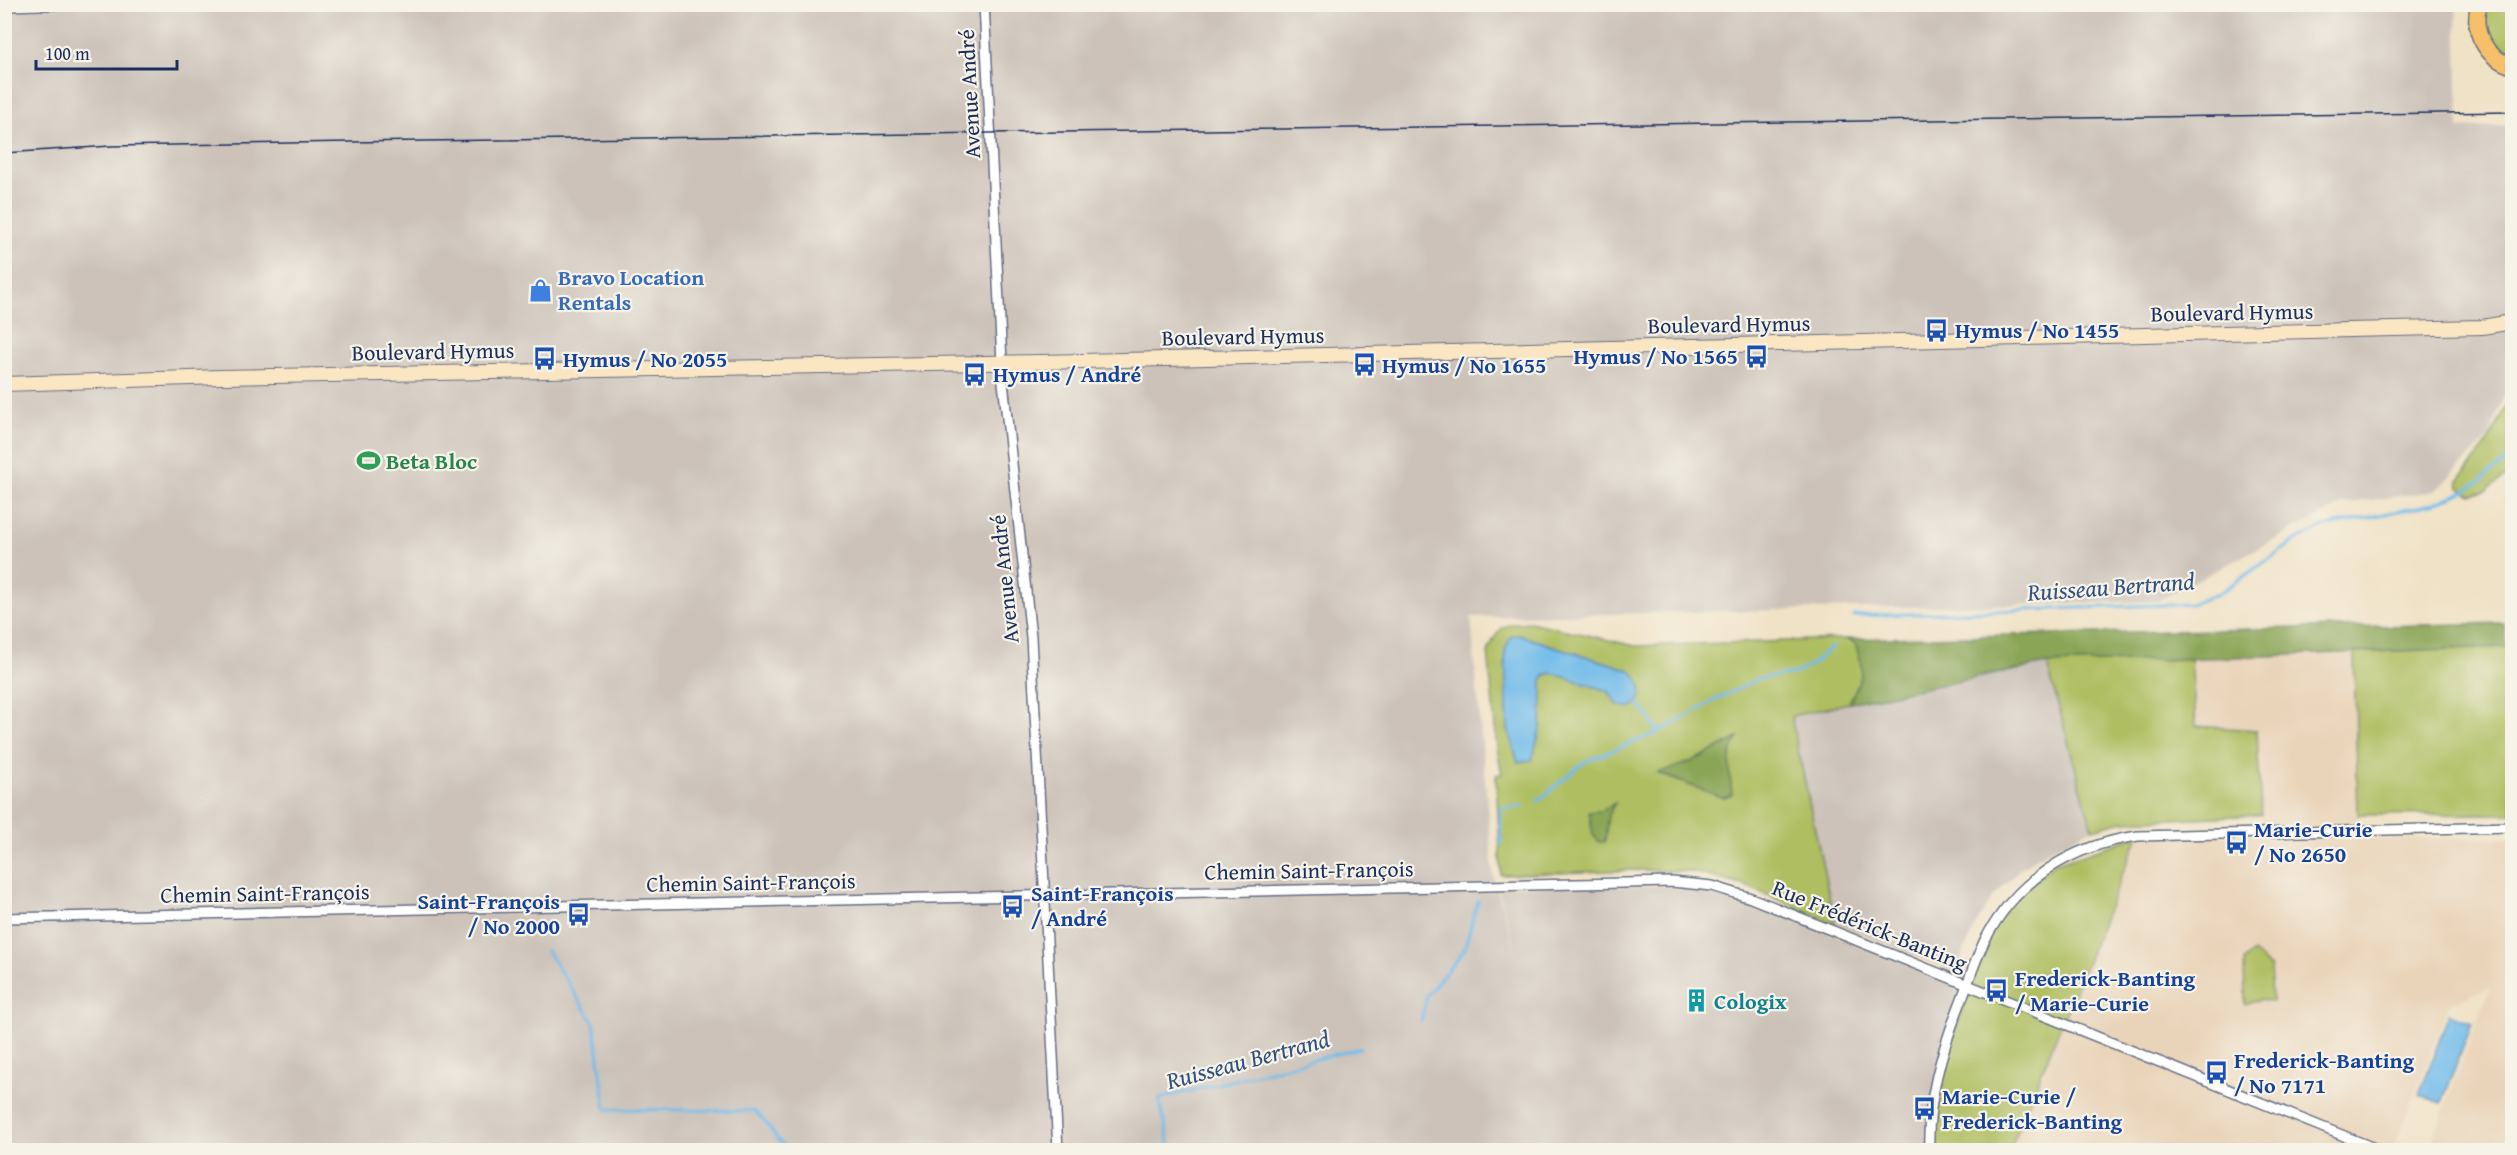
<svg xmlns="http://www.w3.org/2000/svg" width="2517" height="1155" font-family="'Gentium Book Plus',serif">
  <rect width="100%" height="100%" fill="#f7f3e8"/>
  <filter id="ink" filterUnits="userSpaceOnUse"><feTurbulence type="fractalNoise" baseFrequency=".0167" numOctaves="2"/><feDisplacementMap in="SourceGraphic" scale="12" xChannelSelector="R" yChannelSelector="G"/><feConvolveMatrix kernelMatrix="1 2 1 2 8 2 1 2 1" color-interpolation-filters="sRGB"/></filter>
  <filter id="wash" filterUnits="userSpaceOnUse"><feTurbulence type="fractalNoise" baseFrequency=".008" numOctaves="4" result="noise"/><feDisplacementMap in="SourceGraphic" scale="24" xChannelSelector="R" yChannelSelector="G"/><feGaussianBlur stdDeviation="1.35" result="paint"/><feColorMatrix in="noise" values="0 0 0 0 0 0 0 0 0 0 0 0 0 0 0 0 0 1.4 0 .05"/><feComposite in="paint" operator="in"/></filter>
  <g filter="url(#wash)">
    <rect width="100%" height="100%" fill="#f0e2c6"/>
    <polygon fill="#e9d4b9" points="2354,653 2359,839 2512,838 2512,943 2504,981 2512,985 2512,1150 2429,1149 2490,987 2450,1003 2393,1150 2010,1150 2138,836 2262,835 2257,730 2196,726 2191,659"/>
    <g fill="#ccc2b9">
      <polygon points="2456,4 2459,128 2512,125 2512,375 2489,437 2435,491 2342,504 2157,601 1471,617 1493,874 1522,976 1498,886 1712,886 1967,986 1929,1150 5,1150 5,5"/>
      <polygon points="2047,664 2092,829 2045,852 2020,869 1994,896 1976,924 1955,972 1835,924 1791,716"/>
    </g>
    <g fill="#aebe61" stroke="#647660" stroke-width="1.5" fill-rule="evenodd">
      <path d="M2485,5H2512V57C2488,47 2483,29 2485,5Z"/>
      <path d="M2512,390V471L2488,490L2471,495L2459,487L2458,480C2485,451 2499,427 2512,390Z"/>
      <path d="M1530,622L1635,646L1846,639L1855,643C1866,672 1862,676 1849,703L1791,716L1835,924L1746,886L1693,872L1639,870L1501,875L1496,775L1502,774L1497,749L1488,652C1497,627 1504,623 1530,622ZM1518,635L1630,670L1618,705L1608,691L1552,673L1545,675L1542,680L1541,726L1532,759L1518,762L1508,728L1505,651ZM1738,739C1724,754 1730,776 1732,795L1724,798L1659,774L1693,761Z"/>
      <polygon points="2512,645 2512,814 2358,815 2354,653"/>
      <polygon points="2191,659 2196,726 2257,730 2261,815 2123,821 2092,829 2047,664"/>
      <polygon points="2138,836 2010,1150 1929,1150 1935,1090 1985,940 2006,907 2053,864"/>
      <polygon points="2253,952 2270,967 2272,1002 2260,999 2245,1005 2244,961"/>
    </g>
    <g fill="#8aa557" stroke="#526a5a" stroke-width="1.5">
      <path d="M2504,623L2506,647L2047,664L1849,703C1862,676 1866,672 1855,643L1846,639Z"/>
      <path d="M1740,737C1725,753 1730,774 1732,795L1724,798L1658,773L1693,761Z"/>
      <polygon points="1615,803 1608,815 1605,842 1599,842 1593,835 1589,812 1601,811"/>
    </g>
    <g fill="#71bbea" stroke="#4675a4" stroke-width="1.5">
      <path d="M1518,635L1630,670C1642,682 1648,697 1631,708L1618,705L1608,691L1552,673L1545,675L1542,680L1541,726L1532,760L1518,762L1508,728L1505,651L1511,636Z"/>
      <polygon points="2449,1014 2472,1023 2442,1103 2419,1095"/>
    </g>
    <g fill="none" stroke-linecap="round" stroke-linejoin="round">
      <g stroke="#71bbea" stroke-width="3">
        <polyline points="1853,616 2191,604 2218,594 2294,542 2323,527 2432,504 2466,491 2504,463 2512,453"/>
        <polyline points="1638,703 1659,732"/>
        <polyline points="1538,801 1583,763 1594,758 1659,732 1715,700 1761,678 1794,674 1810,666 1832,647"/>
        <polyline points="1501,844 1500,809 1522,806"/>
        <path d="M547,951L594,1023L606,1109L754,1111C770,1124 774,1138 788,1150"/>
        <polyline points="1421,1021 1427,995 1464,950 1478,901"/>
        <polyline points="1171,1150 1159,1099 1360,1048"/>
      </g>
    </g>
  </g>
  <g filter="url(#ink)">
    <g fill="none" stroke-linecap="round" stroke-linejoin="round">
      <defs>
        <g id="street">
          <polyline points="984,4 1003,382 1031,637 1058,1150"/>
          <polyline points="4,6 76,4"/>
          <polyline points="4,918 1672,882 1712,886 1751,898 2379,1150"/>
          <path d="M1929,1150C1927,1100 1942,1050 1960,1004C1968,983 1975,960 1985,940C2016,880 2072,845 2138,836L2512,827"/>
        </g>
        <polyline id="secondary" points="4,384 221,377 1040,362 2350,330 2482,327 2512,322"/>
        <path id="primary" d="M2479,4C2471,32 2486,58 2512,66"/>
      </defs>
      <use href="#street" stroke="#666e82" stroke-width="12"/>
      <use href="#secondary" stroke="#666e82" stroke-width="16"/>
      <use href="#primary" stroke="#666e82" stroke-width="18"/>
      <use href="#street" stroke="#fff" stroke-width="9"/>
      <use href="#secondary" stroke="#fbe6c4" stroke-width="14"/>
      <use href="#primary" stroke="#f6c06b" stroke-width="15"/>
      <polyline stroke="#1b2f5e" stroke-width="1.5" points="4,153 111,146 349,142 2512,112"/>
    </g>
  </g>
  <defs>
    <symbol id="shop-bare" viewBox="-9 -9 18 18"><path d="M-5-2.5h2.3a2.7 3.5 0 0 1 5.4 0H5L5.5 6h-11ZM-1.5-2.5h3a1.5 2.3 0 0 0-3 0Z" fill="#3f7fe0" stroke="#f7f3e8" stroke-width="2.5" paint-order="stroke"/></symbol>
    <symbol id="bus-bare" viewBox="-9 -9 18 18"><path d="M-5-6H5V4H4V6H2V4H-2V6H-4V4H-5ZM-3.5-4V0h7V-4ZM-3.5 1.2v1.5H-2V1.2ZM2 1.2v1.5H3.5V1.2Z" fill="#1a4fb4" stroke="#f7f3e8" stroke-width="2.5" paint-order="stroke"/></symbol>
    <symbol id="stadium-bare" viewBox="-9 -9 18 18"><path d="M0-5a6.5 5 0 1 0 0 10a6.5 5 0 1 0 0-10ZM-3.5-1.8h7v3.6h-7Z" fill="#2e9e5b" stroke="#f7f3e8" stroke-width="2.5" paint-order="stroke"/></symbol>
    <symbol id="building-bare" viewBox="-9 -9 18 18"><path d="M-4-6H4V6H1V3H-1V6H-4ZM-2.5-4.3h1.7v1.8h-1.7ZM.8-4.3h1.7v1.8H.8ZM-2.5-1h1.7V.8h-1.7ZM.8-1h1.7V.8H.8Z" fill="#0f9aa8" stroke="#f7f3e8" stroke-width="2.5" paint-order="stroke"/></symbol>
  </defs>
  <g fill-rule="evenodd">
    <use href="#shop-bare" x="524" y="274" width="33" height="33"/>
    <use href="#bus-bare" x="1920" y="314" width="33" height="33"/>
    <use href="#bus-bare" x="1740" y="340" width="33" height="33"/>
    <use href="#bus-bare" x="528" y="342" width="33" height="33"/>
    <use href="#bus-bare" x="1348" y="348" width="33" height="33"/>
    <use href="#bus-bare" x="958" y="358" width="33" height="33"/>
    <use href="#stadium-bare" x="352" y="444" width="33" height="33"/>
    <use href="#bus-bare" x="2220" y="826" width="33" height="33"/>
    <use href="#bus-bare" x="996" y="890" width="33" height="33"/>
    <use href="#bus-bare" x="562" y="898" width="33" height="33"/>
    <use href="#bus-bare" x="1980" y="974" width="33" height="33"/>
    <use href="#building-bare" x="1680" y="984" width="33" height="33"/>
    <use href="#bus-bare" x="2200" y="1056" width="33" height="33"/>
    <use href="#bus-bare" x="1908" y="1092" width="33" height="33"/>
  </g>
  <g text-anchor="middle" stroke-width="4.5" stroke-linejoin="round" paint-order="stroke">
    <g font-size="22" fill="#1b2f5e" stroke="#f7f3e8">
      <text transform="translate(969 94) rotate(-93)" y="8">Avenue André</text>
      <text transform="translate(2232 312) rotate(-1)" y="8">Boulevard Hymus</text>
      <text transform="translate(1729 324) rotate(-1)" y="8">Boulevard Hymus</text>
      <text transform="translate(1243 336) rotate(-1)" y="8">Boulevard Hymus</text>
      <text transform="translate(433 351) rotate(-1)" y="8">Boulevard Hymus</text>
      <text transform="translate(1004 579) rotate(-96)" y="8">Avenue André</text>
      <text transform="translate(1309 870) rotate(-1)" y="8">Chemin Saint-François</text>
      <text transform="translate(751 882) rotate(-1)" y="8">Chemin Saint-François</text>
      <text transform="translate(265 893) rotate(-1)" y="8">Chemin Saint-François</text>
      <text transform="translate(1870 925) rotate(22)" y="8">Rue Frédérick-Banting</text>
    </g>
    <g font-size="22" font-weight="bold" fill="#366cbe" stroke="#f7f3e8" text-anchor="start">
      <text x="558" y="285">Bravo Location<tspan x="558" dy="25">Rentals</tspan></text>
    </g>
    <g font-size="22" font-weight="bold" fill="#164399" stroke="#f7f3e8" text-anchor="start">
      <text x="1955" y="338">Hymus / No 1455</text>
      <text x="1738" y="364" text-anchor="end">Hymus / No 1565</text>
      <text x="563" y="367">Hymus / No 2055</text>
      <text x="1382" y="373">Hymus / No 1655</text>
      <text x="993" y="382">Hymus / André</text>
      <text x="2254" y="837">Marie-Curie<tspan x="2254" dy="25">/ No 2650</tspan></text>
      <text x="1031" y="901">Saint-François<tspan x="1031" dy="25">/ André</tspan></text>
      <text x="560" y="909" text-anchor="end">Saint-François<tspan x="560" dy="25">/ No 2000</tspan></text>
      <text x="2015" y="986">Frederick-Banting<tspan x="2015" dy="25">/ Marie-Curie</tspan></text>
      <text x="2234" y="1068">Frederick-Banting<tspan x="2234" dy="25">/ No 7171</tspan></text>
      <text x="1942" y="1104">Marie-Curie /<tspan x="1942" dy="25">Frederick-Banting</tspan></text>
    </g>
    <g font-size="22" font-weight="bold" fill="#27864d" stroke="#f7f3e8" text-anchor="start">
      <text x="386" y="469">Beta Bloc</text>
    </g>
    <g font-size="22" font-weight="bold" fill="#0d838f" stroke="#f7f3e8" text-anchor="start">
      <text x="1714" y="1009">Cologix</text>
    </g>
    <g font-size="24" font-style="italic" fill="#305281" stroke="#f7f3e8">
      <text transform="translate(2111 587) rotate(-4)" y="8">Ruisseau Bertrand</text>
      <text transform="translate(1248 1060) rotate(-15)" y="8">Ruisseau Bertrand</text>
    </g>
  </g>
  <rect width="2517" height="1155" fill="none" stroke="#f7f3e8" stroke-width="24"/>
  <path d="M36 60v9h141v-9" fill="none" stroke="#1b2f5e" stroke-width="3"/>
  <text x="45" y="60" font-size="18" fill="#1b2f5e" stroke="#f7f3e8" stroke-width="4.5" paint-order="stroke">100 m</text>
</svg>
